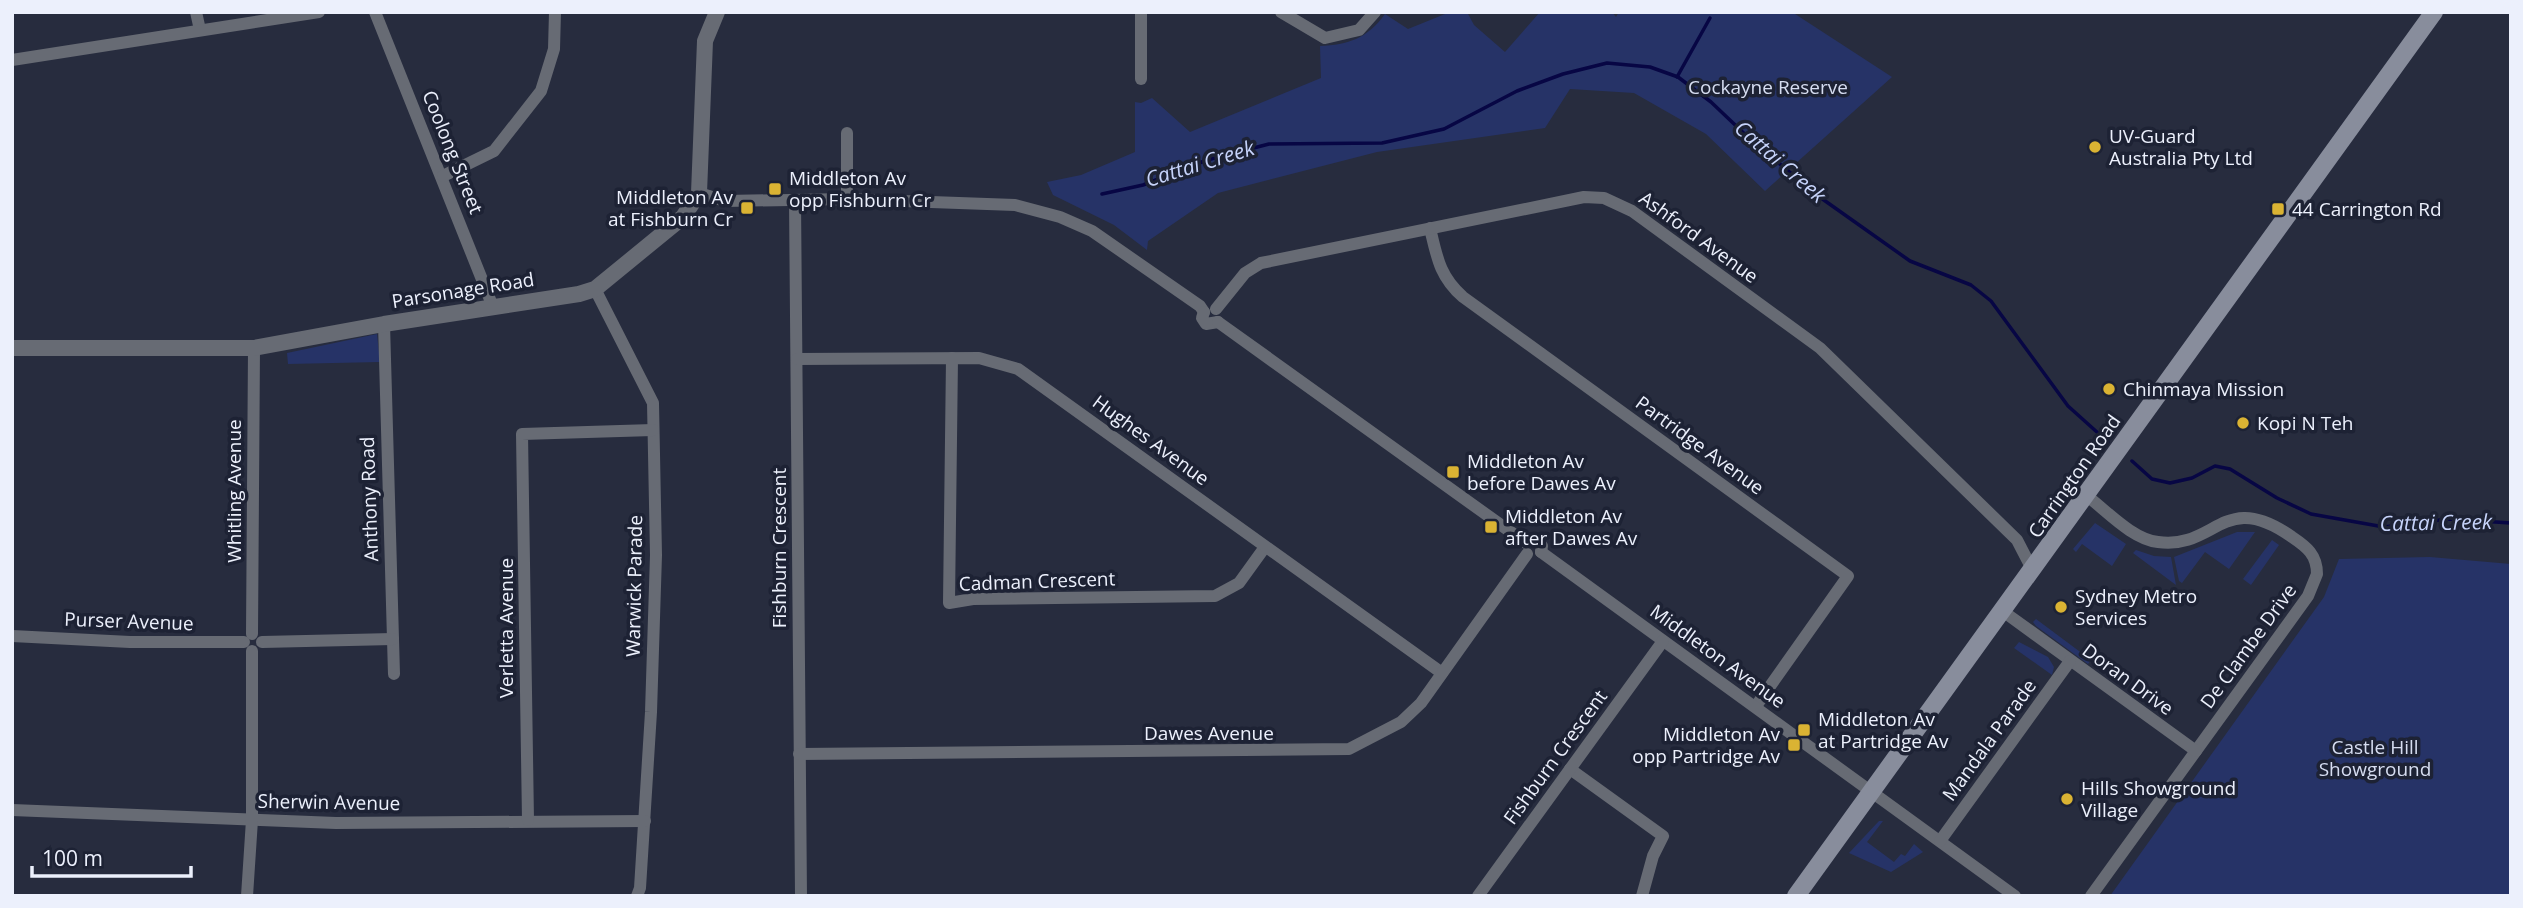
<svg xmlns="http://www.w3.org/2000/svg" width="2523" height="908" font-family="'Open Sans',sans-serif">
  <rect width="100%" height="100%" fill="#272c3e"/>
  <g fill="#263367">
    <path d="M1450,12H1467L1474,25L1505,52L1540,12H1612L1616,17L1619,12H1792L1892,77L1765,191L1706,134L1634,93L1570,89L1545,128L1377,152L1218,193L1148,241L1147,250L1114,225L1053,195L1047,182L1081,175L1135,152V102L1141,103L1152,98L1190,132L1321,78L1320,46C1348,45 1368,38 1385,14L1408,29Z"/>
    <polygon points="377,334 380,362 288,364 287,353"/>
    <polygon points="2095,523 2126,544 2112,566 2082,544 2076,552 2073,549"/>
    <polygon points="2237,532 2255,532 2229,569 2205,552 2182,583 2179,581 2174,557"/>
    <polygon points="2272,540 2279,545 2251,585 2243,579"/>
    <polygon points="2136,550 2154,556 2171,557 2176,585 2133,553"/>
    <polygon points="2430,557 2511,564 2511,896 2110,896 2324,597 2339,559"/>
    <polygon points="2036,619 2091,660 2088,664 2036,626 2033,622"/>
    <polygon points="2019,642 2048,657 2054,667 2052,675 2014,648"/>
    <polygon points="1879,821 1883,821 1867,842 1894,862 1901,854 1905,856 1914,844 1923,852 1891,872 1849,853"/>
  </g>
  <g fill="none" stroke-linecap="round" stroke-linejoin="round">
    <g stroke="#070644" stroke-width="3.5">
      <polyline points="1677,77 1710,18"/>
      <polyline points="1102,194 1143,185 1207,160 1269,144 1382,143 1444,129 1517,91 1563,74 1607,63 1650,67 1678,77 1711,102 1752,141 1821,198 1910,261 1971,285 1991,301 2068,406 2108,442"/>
      <polyline points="2132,461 2152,479 2170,483 2192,478 2215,466 2230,469 2277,498 2311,514 2384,527 2448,519 2511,523"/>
    </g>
    <g stroke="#676b74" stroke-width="12">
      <polyline points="196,12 200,30"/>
      <polyline points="375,12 493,307"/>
      <polyline points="1141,12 1141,79"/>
      <polyline points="1281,12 1325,38 1359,30 1375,12"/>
      <polyline points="12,60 319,12"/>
      <polyline points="443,176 494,151 541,91 554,49 555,12"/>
      <polyline points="699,193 725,201 847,199 1015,205 1060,217 1092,231 1200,306 1204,312"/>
      <polyline points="847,199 847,133"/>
      <polyline points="795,200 801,896"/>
      <path d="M1430,228C1437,258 1440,277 1463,297L1848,576L1756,706"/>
      <polyline points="595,289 653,403 656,555 651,712 640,888 637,896"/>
      <polyline points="1216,309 1245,273 1261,263 1584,197 1604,198 1632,211 1820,348 2017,540 2033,571"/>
      <polyline points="1204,312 1202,318 1206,324 1218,322"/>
      <polyline points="1218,322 1526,543"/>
      <polyline points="384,324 394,674"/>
      <polyline points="952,358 949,603 973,599 1215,596 1239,583 1265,547"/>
      <polyline points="797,359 979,358 1018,369 1442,673"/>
      <path d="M2087,496C2107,511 2132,539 2158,542C2216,550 2223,488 2292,537C2307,547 2317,555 2317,574L2308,596L2091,896"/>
      <polyline points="1526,543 1531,539 1538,540 1542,546 1541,552"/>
      <polyline points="1541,552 2015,896"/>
      <polyline points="2004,612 2196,751"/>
      <polyline points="252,634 254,348"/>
      <polyline points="12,636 130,642 244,642"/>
      <polyline points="262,642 393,639"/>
      <polyline points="799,754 1349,749 1401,722 1421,703 1527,554"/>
      <polyline points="1570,769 1663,836 1653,856 1642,896"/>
      <polyline points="12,810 336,823 645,821"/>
      <polyline points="528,820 522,434 653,430"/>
      <polyline points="1940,841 2070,661"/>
      <polyline points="247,896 252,820 252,651"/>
      <polyline points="1478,896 1663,641"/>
    </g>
    <polyline stroke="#676b74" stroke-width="16" points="12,348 254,348 384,324 579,294 595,289 683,217 699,193 705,41 717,12"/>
    <polyline stroke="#888d9c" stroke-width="18" points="1796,896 2434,12"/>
  </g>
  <g fill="#dab333" stroke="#1d2234" stroke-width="2.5">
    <circle cx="2095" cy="147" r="7"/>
    <rect x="768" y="182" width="14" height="14" rx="3.5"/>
    <rect x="740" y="201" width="14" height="14" rx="3.5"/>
    <rect x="2271" y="202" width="14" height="14" rx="3.5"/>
    <circle cx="2109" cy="389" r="7"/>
    <circle cx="2243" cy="423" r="7"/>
    <rect x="1446" y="465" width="14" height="14" rx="3.5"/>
    <rect x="1484" y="520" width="14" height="14" rx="3.5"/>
    <circle cx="2061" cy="607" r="7"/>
    <rect x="1797" y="723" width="14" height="14" rx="3.5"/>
    <rect x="1787" y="738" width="14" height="14" rx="3.5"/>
    <circle cx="2067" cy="799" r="7"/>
  </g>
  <g text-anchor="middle" stroke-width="7" stroke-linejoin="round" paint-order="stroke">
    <g font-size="19" fill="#d6ddf1" stroke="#1d2234">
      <text x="1768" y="94">Cockayne Reserve</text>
      <text x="2375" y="754">Castle Hill<tspan x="2375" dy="22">Showground</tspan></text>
    </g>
    <g font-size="19" fill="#ecf0fc" stroke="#1d2234" text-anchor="start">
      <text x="2109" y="143">UV-Guard<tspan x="2109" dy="22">Australia Pty Ltd</tspan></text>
      <text x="789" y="185">Middleton Av<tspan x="789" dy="22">opp Fishburn Cr</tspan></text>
      <text x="733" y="204" text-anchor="end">Middleton Av<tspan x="733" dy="22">at Fishburn Cr</tspan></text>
      <text x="2292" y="216">44 Carrington Rd</text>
      <text x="2123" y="396">Chinmaya Mission</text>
      <text x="2257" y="430">Kopi N Teh</text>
      <text x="1467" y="468">Middleton Av<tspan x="1467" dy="22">before Dawes Av</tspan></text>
      <text x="1505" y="523">Middleton Av<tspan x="1505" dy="22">after Dawes Av</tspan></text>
      <text x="2075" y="603">Sydney Metro<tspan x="2075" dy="22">Services</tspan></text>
      <text x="1818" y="726">Middleton Av<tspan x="1818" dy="22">at Partridge Av</tspan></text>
      <text x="1780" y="741" text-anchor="end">Middleton Av<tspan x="1780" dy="22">opp Partridge Av</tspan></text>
      <text x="2081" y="795">Hills Showground<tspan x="2081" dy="22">Village</tspan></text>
    </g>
    <g font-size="19" fill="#ecf0fc" stroke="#1d2234">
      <text transform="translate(453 152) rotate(68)" y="7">Coolong Street</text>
      <text transform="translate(1699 237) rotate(36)" y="7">Ashford Avenue</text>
      <text transform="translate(463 290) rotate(-9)" y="7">Parsonage Road</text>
      <text transform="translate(1151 440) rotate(36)" y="7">Hughes Avenue</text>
      <text transform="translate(1700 445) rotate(36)" y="7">Partridge Avenue</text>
      <text transform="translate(2074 476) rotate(-55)" y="7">Carrington Road</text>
      <text transform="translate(234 491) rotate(-90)" y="7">Whitling Avenue</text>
      <text transform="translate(369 499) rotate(-92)" y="7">Anthony Road</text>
      <text transform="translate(779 548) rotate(-90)" y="7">Fishburn Crescent</text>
      <text transform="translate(1037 581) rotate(-2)" y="7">Cadman Crescent</text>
      <text transform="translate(634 586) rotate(-89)" y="7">Warwick Parade</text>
      <text transform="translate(129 621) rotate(2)" y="7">Purser Avenue</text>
      <text transform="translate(506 628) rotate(-90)" y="7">Verletta Avenue</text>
      <text transform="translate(2248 646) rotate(-54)" y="7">De Clambe Drive</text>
      <text transform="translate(1718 656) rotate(36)" y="7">Middleton Avenue</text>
      <text transform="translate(2128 679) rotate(36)" y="7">Doran Drive</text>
      <text x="1209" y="740">Dawes Avenue</text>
      <text transform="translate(1989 740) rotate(-54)" y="7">Mandala Parade</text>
      <text transform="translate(1555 757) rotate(-54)" y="7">Fishburn Crescent</text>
      <text transform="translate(329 802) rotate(1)" y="7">Sherwin Avenue</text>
    </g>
    <g font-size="21" font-style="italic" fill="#c6d3fa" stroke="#1d2234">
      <text transform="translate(1780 162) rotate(41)" y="7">Cattai Creek</text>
      <text transform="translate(1200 164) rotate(-17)" y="7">Cattai Creek</text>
      <text transform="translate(2436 523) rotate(-1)" y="7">Cattai Creek</text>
    </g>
  </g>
  <rect width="2523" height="908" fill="none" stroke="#ecf0fc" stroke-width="28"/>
  <path d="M32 866v10h159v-10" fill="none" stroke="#ecf0fc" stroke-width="3.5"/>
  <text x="42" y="866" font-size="21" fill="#ecf0fc" stroke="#1d2234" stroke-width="5" paint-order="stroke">100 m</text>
</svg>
